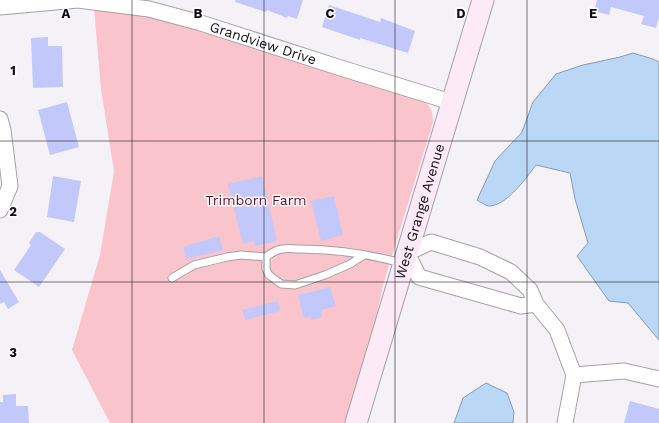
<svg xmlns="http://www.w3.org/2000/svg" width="659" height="423" font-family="'Work Sans',sans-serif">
  <rect width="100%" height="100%" fill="#f4f2f7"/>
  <path fill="#fac4cc" d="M94,8L153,16L175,23L423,100C431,107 433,111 433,122L383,285L369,353L348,423H110L72,350L100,255L114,171L101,89Z"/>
  <g fill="#bad7f5" stroke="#879bb0">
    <path d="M633,53L653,59L659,62V340L628,303L609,301L577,256L588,243L575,199L570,173L536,165C526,178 506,207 488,206C485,205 480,202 477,200L495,161L522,132L533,102L556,74L583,65L620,57Z"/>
    <polygon points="486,383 507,393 514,412 513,423 454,423 463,398"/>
  </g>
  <g fill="#c2c8fa">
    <polygon points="236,0 303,0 297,19 288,16 287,18 267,10 266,12 235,2"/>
    <polygon points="597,0 659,0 659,17 656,28 641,24 644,16 611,7 609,15 594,11"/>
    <polygon points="329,5 380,22 381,18 415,31 408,53 360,38 360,40 322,27"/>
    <polygon points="48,37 48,46 62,46 63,87 33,88 31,38"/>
    <polygon points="67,102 79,147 50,155 38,110"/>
    <polygon points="53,176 81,181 74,222 47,217"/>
    <polygon points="262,176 277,241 255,246 254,241 243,244 228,184"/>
    <polygon points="334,196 343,235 321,241 311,201"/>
    <polygon points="36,232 40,232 65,249 39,287 14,270 31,245 29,243"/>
    <polygon points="219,236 223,250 186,259 183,247"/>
    <polygon points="0,270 19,302 8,309 4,302 0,304"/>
    <polygon points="330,287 336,306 321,310 322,317 311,320 311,317 304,318 298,295"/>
    <polygon points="278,301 280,311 245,320 242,310"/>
    <polygon points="16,394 16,406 28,406 29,423 0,423 0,402 3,402 3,395"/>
    <polygon points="630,401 659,409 659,423 624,423"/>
  </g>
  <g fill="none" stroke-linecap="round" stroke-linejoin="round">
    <defs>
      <g id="lane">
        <path d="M364,255L350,264L325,275L295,285L281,284L269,275L266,269V257C271,253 275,250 282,249C288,248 294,249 300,249C334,249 369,254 401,263"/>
        <polyline points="172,278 194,265 227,257 241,255 266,257"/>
      </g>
      <g id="street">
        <path id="s1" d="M0,7L78,0L149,9L201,23L344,69L451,102"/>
        <polyline points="0,119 3,130 10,186 0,210"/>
        <polyline points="536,304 521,306 419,277 407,253 431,242 480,257 511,272 530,290 536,304 557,330 574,375"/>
        <polyline points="574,375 624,371 659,379"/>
        <polyline points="565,423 574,375"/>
      </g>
      <g id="secondary">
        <path id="s2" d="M356,423L483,0"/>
      </g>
    </defs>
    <use href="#lane" stroke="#a4a1a6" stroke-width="9"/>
    <use href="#street" stroke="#a4a1a6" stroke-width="17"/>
    <use href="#secondary" stroke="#a4a1a6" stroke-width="23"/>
    <use href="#lane" stroke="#fff" stroke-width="7"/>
    <use href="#street" stroke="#fff" stroke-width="15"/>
    <use href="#secondary" stroke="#fdeaf7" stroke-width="21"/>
  </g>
  <path fill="none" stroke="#0f0e0f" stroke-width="1" stroke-opacity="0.55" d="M132,0V423M264,0V423M395,0V423M527,0V423M0,141H659M0,282H659"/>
  <g text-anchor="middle" stroke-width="3" stroke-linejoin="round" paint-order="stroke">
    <g font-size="14" fill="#0f0e0f" stroke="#fff">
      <text dy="5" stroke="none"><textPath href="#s1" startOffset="269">Grandview Drive</textPath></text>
      <text dy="5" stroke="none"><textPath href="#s2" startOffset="221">West Grange Avenue</textPath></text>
    </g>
    <g font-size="14" fill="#620d29" stroke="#fff">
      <text x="256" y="205">Trimborn Farm</text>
    </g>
  </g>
  <g font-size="13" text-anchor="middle" font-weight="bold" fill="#0f0e0f" stroke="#fff" stroke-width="3" stroke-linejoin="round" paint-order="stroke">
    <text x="66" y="18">A</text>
    <text x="198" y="18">B</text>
    <text x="330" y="18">C</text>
    <text x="461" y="18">D</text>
    <text x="593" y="18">E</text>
    <text x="13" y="75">1</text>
    <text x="13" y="216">2</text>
    <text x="13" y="357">3</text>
  </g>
</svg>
